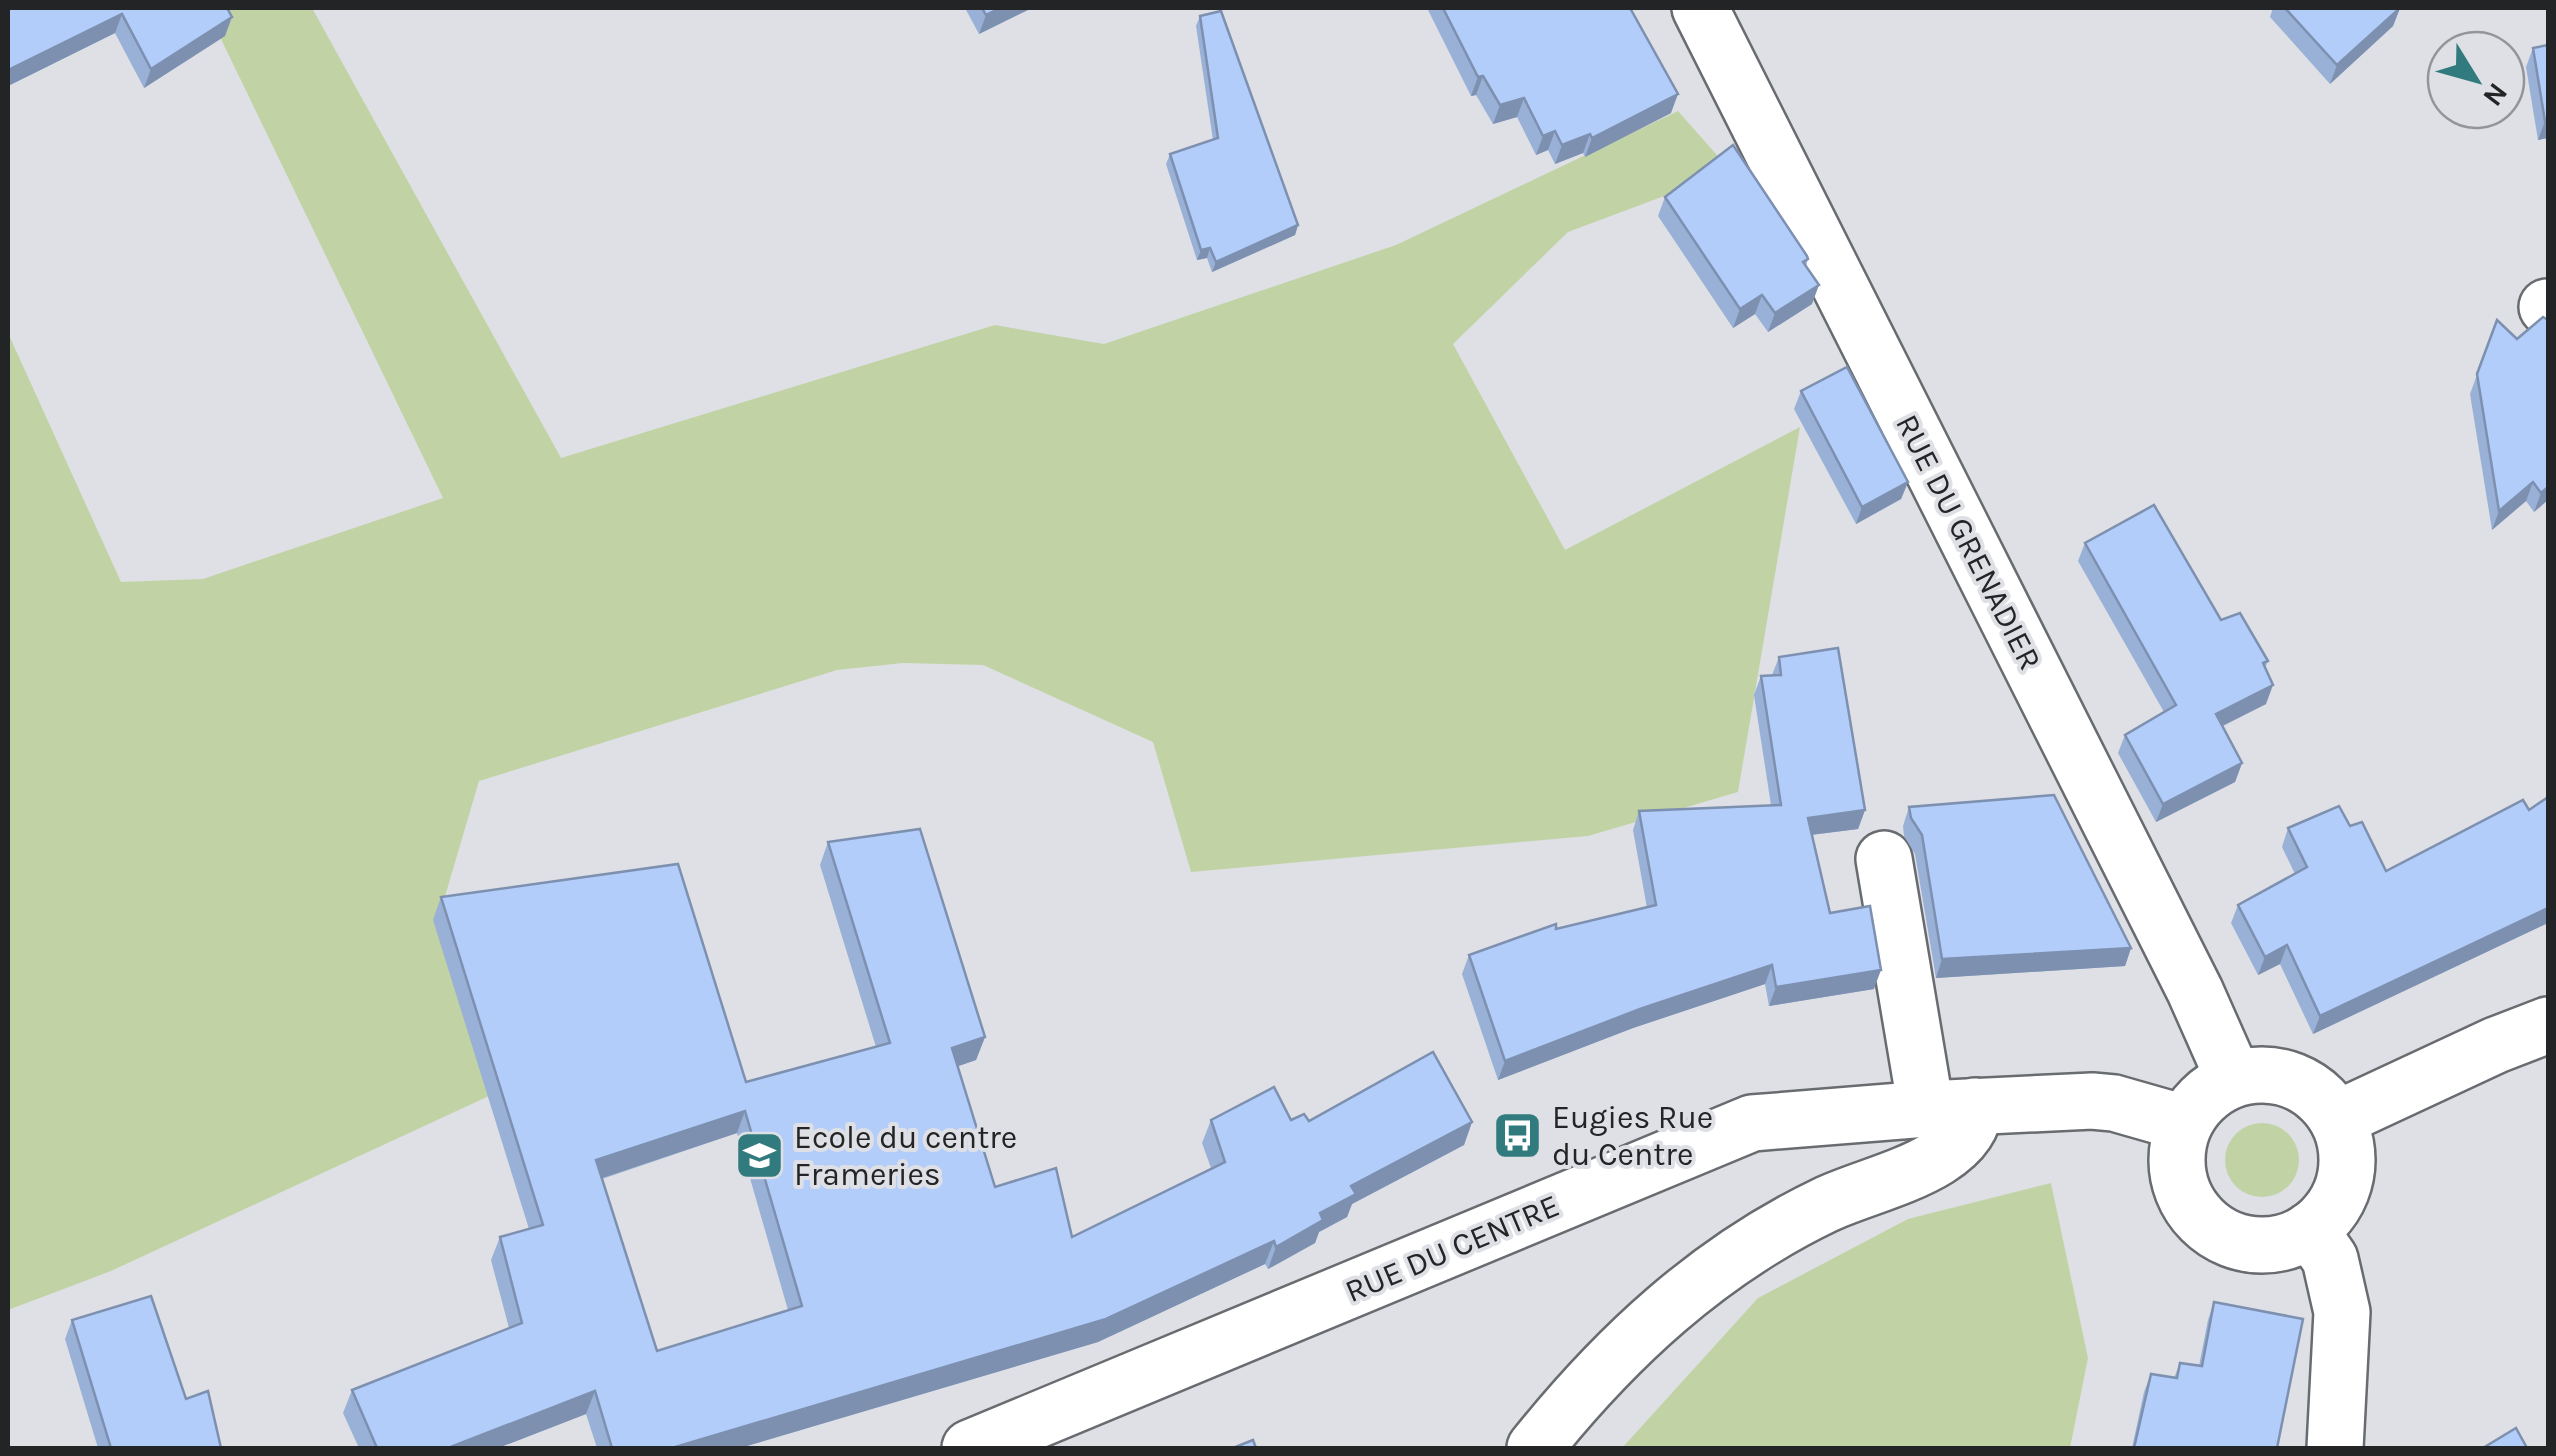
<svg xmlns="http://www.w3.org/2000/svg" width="2556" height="1456" font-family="Karla,sans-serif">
  <rect width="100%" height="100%" fill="#dee0e5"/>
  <g fill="#c1d3a5">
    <polygon points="206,8 312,8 561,458 995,325 1104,344 1396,245 1678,111 1731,171 1568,232 1453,344 1565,550 1800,427 1738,792 1588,836 1191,872 1153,742 983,665 903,663 837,670 479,781 438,920 489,1096 111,1271 8,1310 8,333 121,582 203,579 443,498"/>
    <circle cx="2262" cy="1160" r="37"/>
    <polygon points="2051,1183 2088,1358 2070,1448 1622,1448 1758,1298 1908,1219"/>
  </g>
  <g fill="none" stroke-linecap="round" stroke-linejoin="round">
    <defs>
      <g id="minor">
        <polyline points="1700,8 2195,991 2234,1079"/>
        <polyline points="2547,307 2548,308"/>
        <polyline points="1884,859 1926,1109"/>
        <circle cx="2262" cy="1160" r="85"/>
        <polyline points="2337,1119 2496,1045 2548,1025"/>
        <polyline points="2310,1230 2330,1259 2342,1312 2335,1448"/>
        <polyline points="970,1448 1752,1123 1926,1109 2092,1101 2114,1103 2184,1123"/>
        <path d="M1535,1448C1615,1348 1708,1261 1825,1205C1872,1182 1971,1166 1975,1106"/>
      </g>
    </defs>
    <use href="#minor" stroke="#686b6f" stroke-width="60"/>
    <use href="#minor" stroke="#fff" stroke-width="55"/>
  </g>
  <g fill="#99b0d7" fill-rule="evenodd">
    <polygon points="8,8 227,8 225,36 144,88 115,33 8,86"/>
    <polygon points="965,8 1032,8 979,34"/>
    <polygon points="1427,8 1630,8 1671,113 1585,157 1583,153 1555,164 1548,150 1536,155 1517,117 1493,124 1476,95 1471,96"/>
    <polygon points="2273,8 2400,8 2393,26 2330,84 2270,17"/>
    <polygon points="1200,16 1298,225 1295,235 1212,272 1207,258 1197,260 1166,164 1170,154 1213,140 1196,26"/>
    <polygon points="2533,48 2548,138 2538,140 2526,67"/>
    <polygon points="1665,197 1808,259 1806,266 1812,304 1768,332 1755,314 1733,328 1658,216"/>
    <polygon points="2497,320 2517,339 2548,320 2548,500 2534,512 2526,501 2492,530 2470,394"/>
    <polygon points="1801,391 1908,482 1901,499 1856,524 1794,409"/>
    <polygon points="2085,543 2221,620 2268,661 2265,668 2266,704 2223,726 2242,763 2235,782 2156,822 2118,753 2125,735 2164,712 2078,561"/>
    <polygon points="1779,657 1865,810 1858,829 1812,835 1830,913 1874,989 1769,1006 1765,984 1633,1028 1498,1080 1462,974 1469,955 1556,929 1647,908 1633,830 1639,811 1771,805 1754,695 1761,676 1772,675"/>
    <polygon points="2548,797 2548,923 2313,1034 2280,964 2258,975 2231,923 2238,905 2295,874 2282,847 2288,828 2350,826 2386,871 2529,810"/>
    <polygon points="1909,807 2131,948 2125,966 1936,978 1915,854 1904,836 1903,826"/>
    <path d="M828,842L985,1037L976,1060L958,1066L995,1187L1072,1237L1211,1168L1202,1143L1211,1120L1472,1122L1464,1145L1352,1204L1347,1217L1319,1232L1315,1243L1268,1269L1265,1264L1098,1342L740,1448H597L586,1414L498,1448H359L343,1413L352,1390L509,1328L491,1260L500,1237L529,1229L433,920L441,897L746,1082L876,1047L820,865ZM737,1133L788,1310L657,1351L602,1179Z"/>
    <polygon points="2214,1302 2277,1448 2132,1448 2144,1392 2151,1374 2174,1378 2180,1363 2199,1366 2208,1320"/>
    <polygon points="72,1320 186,1399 221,1448 98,1448 65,1339"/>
  </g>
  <g fill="#7d90af">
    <polygon points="1001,8 1032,8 979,34 986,15"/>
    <polygon points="2400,8 2393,26 2330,84 2337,65"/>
    <polygon points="122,14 115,33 8,86 8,70"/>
    <polygon points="232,17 225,36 144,88 151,69"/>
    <polygon points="1483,76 1476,95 1471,96 1478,77"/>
    <polygon points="1678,94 1671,113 1585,157 1592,138"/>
    <polygon points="1524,98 1517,117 1493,124 1500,105"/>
    <polygon points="2548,120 2548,138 2538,140 2545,121"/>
    <polygon points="1555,131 1548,150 1536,155 1543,136"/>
    <polygon points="1590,134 1583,153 1555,164 1562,145"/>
    <polygon points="1298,225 1295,235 1212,272 1216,262"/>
    <polygon points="1210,248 1207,258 1197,260 1201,250"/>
    <polygon points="1819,285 1812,304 1768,332 1775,313"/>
    <polygon points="1762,295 1755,314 1733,328 1740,309"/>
    <polygon points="1908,482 1901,499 1856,524 1862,507"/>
    <polygon points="2533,482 2526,501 2492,530 2499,511"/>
    <polygon points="2548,487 2548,500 2534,512 2541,493"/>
    <polygon points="2273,685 2266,704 2210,732 2216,714"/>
    <polygon points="2242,763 2235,782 2156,822 2163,804"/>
    <polygon points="1865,810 1858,829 1801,836 1808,818"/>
    <polygon points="2548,908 2548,923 2313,1034 2320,1016"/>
    <polygon points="2287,945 2280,964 2258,975 2265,957"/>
    <polygon points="2131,948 2125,966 1936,978 1942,959"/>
    <polygon points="1772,965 1765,984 1633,1028 1498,1080 1505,1061 1640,1009"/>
    <polygon points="1881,970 1874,989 1769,1006 1776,987"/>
    <polygon points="985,1037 976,1060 944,1071 952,1048"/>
    <polygon points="745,1111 737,1133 587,1183 596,1160"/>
    <polygon points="1472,1122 1464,1145 1352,1204 1347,1217 1319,1232 1315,1243 1268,1269 1276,1247 1320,1213 1351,1186"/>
    <polygon points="1274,1241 1265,1264 1098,1342 740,1448 672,1448"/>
    <polygon points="595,1391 586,1414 498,1448 448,1448"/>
  </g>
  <g fill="#b2cdfa" stroke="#7d90af" stroke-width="2.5" fill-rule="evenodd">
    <polygon points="8,8 227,8 232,17 151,69 122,14 8,70"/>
    <polygon points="982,8 1001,8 986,15"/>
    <polygon points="1443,8 1630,8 1678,94 1592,138 1590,134 1562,145 1555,131 1543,136 1524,98 1500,105 1483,76 1478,77"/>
    <polygon points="2285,8 2400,8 2337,65"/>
    <polygon points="1221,11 1298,225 1216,262 1210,248 1201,250 1170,154 1218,138 1200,16"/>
    <polygon points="2548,45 2548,120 2545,121 2533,48"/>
    <polygon points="1733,145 1807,256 1808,259 1803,262 1819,285 1775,313 1762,295 1740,309 1665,197"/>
    <polygon points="2543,317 2548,320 2548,487 2541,493 2533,482 2499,511 2477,374 2497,320 2517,339"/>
    <polygon points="1847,367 1908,482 1862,507 1801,391"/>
    <polygon points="2154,505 2221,620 2240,613 2268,661 2263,663 2273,685 2216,714 2242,763 2163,804 2125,735 2176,705 2085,543"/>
    <polygon points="1838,648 1865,810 1808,818 1830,913 1870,906 1881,970 1776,987 1772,965 1640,1009 1505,1061 1469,955 1556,924 1556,929 1656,905 1639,811 1781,805 1761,676 1781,675 1779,657"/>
    <polygon points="2054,795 2131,948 1942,959 1922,835 1911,818 1909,807"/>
    <polygon points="2548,797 2548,908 2320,1016 2287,945 2265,957 2238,905 2307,867 2288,828 2339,806 2350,826 2362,822 2386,871 2523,800 2529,810"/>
    <path d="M920,829L985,1037L952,1048L995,1187L1056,1168L1072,1237L1225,1162L1211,1120L1274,1087L1291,1120L1304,1114L1309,1121L1433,1052L1472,1122L1351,1186L1356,1194L1320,1213L1323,1220L1276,1247L1274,1241L1106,1319L672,1448H612L595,1391L448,1448H377L352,1390L522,1323L500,1237L543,1225L441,897L678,864L746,1082L890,1043L828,842ZM745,1111L802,1306L657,1351L596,1160Z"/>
    <polygon points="151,1296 186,1399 208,1391 221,1448 111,1448 72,1320"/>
    <polygon points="2214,1302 2303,1319 2277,1448 2134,1448 2151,1374 2177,1378 2180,1363 2202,1366"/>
    <polygon points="2516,1428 2527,1448 2483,1448"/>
    <polygon points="1253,1440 1256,1448 1233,1448"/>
  </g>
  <defs>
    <symbol id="bus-square" viewBox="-11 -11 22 22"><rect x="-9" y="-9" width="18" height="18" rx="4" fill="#317a7d" stroke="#dee0e5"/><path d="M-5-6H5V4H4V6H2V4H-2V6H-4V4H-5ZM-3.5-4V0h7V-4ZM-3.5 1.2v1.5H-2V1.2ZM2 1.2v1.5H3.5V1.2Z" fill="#fff"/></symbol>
    <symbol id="school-square" viewBox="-11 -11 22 22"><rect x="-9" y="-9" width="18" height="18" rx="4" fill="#317a7d" stroke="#dee0e5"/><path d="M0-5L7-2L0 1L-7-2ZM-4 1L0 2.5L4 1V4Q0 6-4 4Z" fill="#fff"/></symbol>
  </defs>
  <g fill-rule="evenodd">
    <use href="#bus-square" x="1490" y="1108" width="55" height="55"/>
    <use href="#school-square" x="732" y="1128" width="55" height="55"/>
  </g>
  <g text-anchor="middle" stroke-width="8" stroke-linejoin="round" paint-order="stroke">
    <g font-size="32" fill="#232425" stroke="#dee0e5">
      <text transform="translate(1969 542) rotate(63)" y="11">RUE DU GRENADIER</text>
      <text transform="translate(1452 1248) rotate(-23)" y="11">RUE DU CENTRE</text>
    </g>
    <g font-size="32" fill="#232425" stroke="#dee0e5" text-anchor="start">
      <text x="1552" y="1128">Eugies Rue<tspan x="1552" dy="37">du Centre</tspan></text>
      <text x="794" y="1148">Ecole du centre<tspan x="794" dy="37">Frameries</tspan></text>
    </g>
  </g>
  <rect width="2556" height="1456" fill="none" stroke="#232425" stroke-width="20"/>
  <g transform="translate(2476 80) rotate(127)"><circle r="48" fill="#dee0e5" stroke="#939598" stroke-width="2.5"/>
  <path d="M0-8L18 38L0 25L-18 38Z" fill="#317a7d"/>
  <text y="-15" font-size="28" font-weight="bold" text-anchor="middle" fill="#232425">N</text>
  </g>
</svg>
